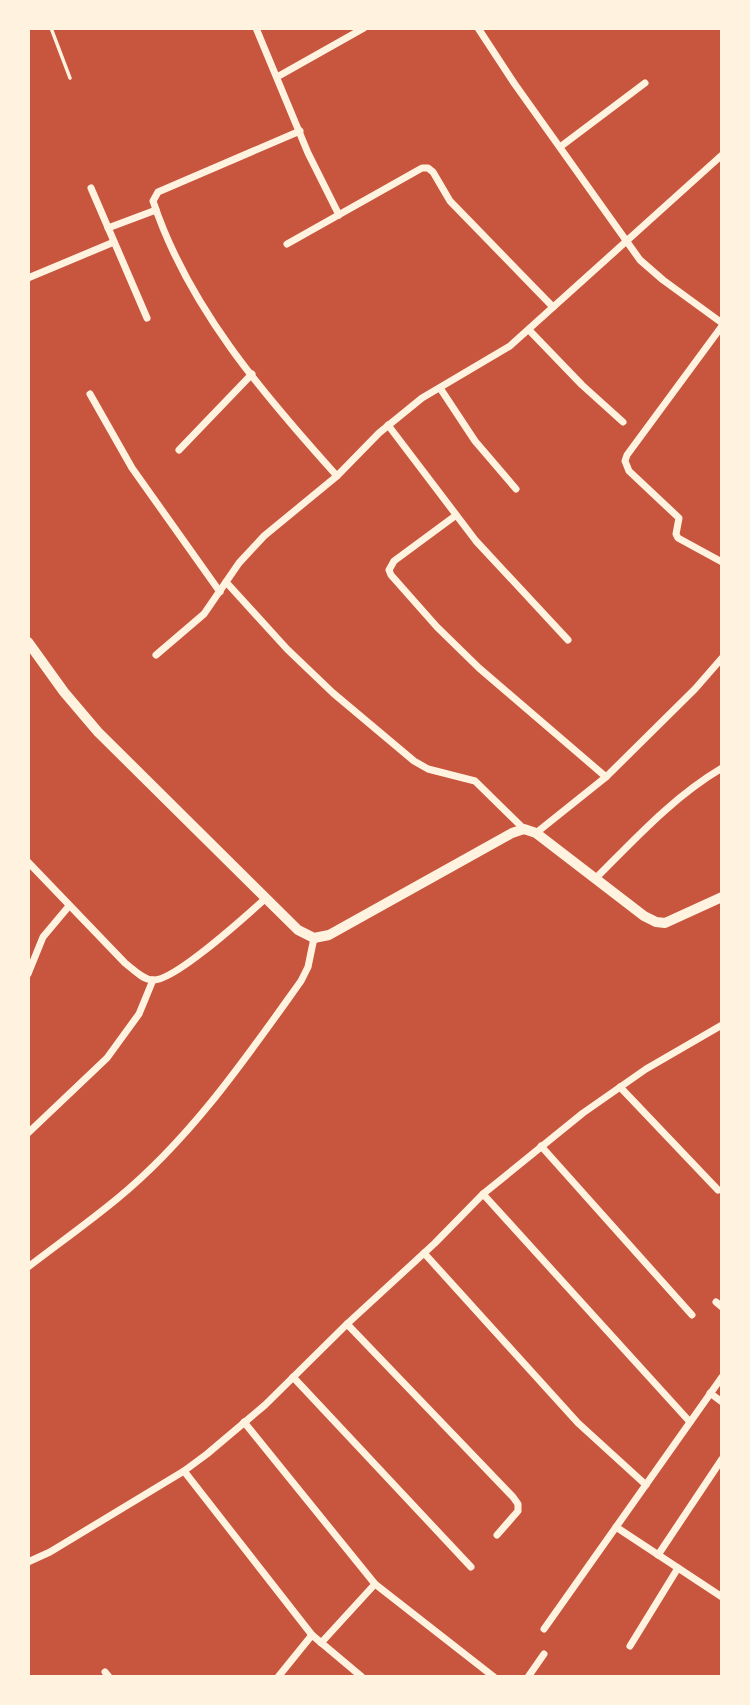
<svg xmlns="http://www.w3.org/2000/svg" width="750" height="1705" font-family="'IBM Plex Sans',sans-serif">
  <rect width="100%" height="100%" fill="#c8553d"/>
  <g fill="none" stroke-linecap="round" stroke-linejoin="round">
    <polyline stroke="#fff3e0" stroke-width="3.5" points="51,28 70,78"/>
    <g stroke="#fff3e0" stroke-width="7">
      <polyline points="256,28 308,153 339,215"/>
      <polyline points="478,28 514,83 640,260 663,280 722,323"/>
      <polyline points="277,77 364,28"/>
      <path d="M300,131L158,192L153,201C188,307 264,395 337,476"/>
      <polyline points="560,147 645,83"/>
      <polyline points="91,188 147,318"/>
      <polyline points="108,228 156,210"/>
      <polyline points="287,244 422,168 428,168 433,172 450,201 553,307"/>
      <polyline points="28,278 114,242"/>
      <polyline points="722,326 627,455 625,461 629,471 679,518 676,534 678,538 722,562"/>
      <polyline points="529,330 582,385 623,422"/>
      <polyline points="440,388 475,441 516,489"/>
      <polyline points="90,394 132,468 220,592"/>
      <polyline points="388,425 476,541 568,640"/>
      <polyline points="179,450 252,374"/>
      <polyline points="455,516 394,561 389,570 391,575 437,627 479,668 606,777"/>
      <polyline points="226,582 287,649 333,693 414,761 428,769 475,781 524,829"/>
      <polyline points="156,655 204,614 239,563 264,536 337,476 379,433 422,398 510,346 722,155"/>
      <polyline points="536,833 606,777 695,689 722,658"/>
      <path d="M28,862L125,963C133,969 142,979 152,980C173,983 248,914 266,898"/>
      <path d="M595,879C635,839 673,797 722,768"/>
      <polyline points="28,974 43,937 69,906"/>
      <polyline points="620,1087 718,1190"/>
      <polyline points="28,1133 107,1058 139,1014 153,980"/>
      <polyline points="541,1146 692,1315"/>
      <polyline points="483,1194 690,1422"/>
      <polyline points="424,1253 578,1423 646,1485"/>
      <path d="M28,1267C58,1244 89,1222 118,1198C191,1138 246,1058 301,981L308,967L314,938"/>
      <polyline points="716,1302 722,1307"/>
      <polyline points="347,1324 513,1497 518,1504 518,1511 497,1535"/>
      <polyline points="293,1377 471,1567"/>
      <polyline points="710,1393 722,1402"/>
      <polyline points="244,1422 375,1584 494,1677"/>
      <polyline points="184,1471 312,1635 362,1677"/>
      <polyline points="616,1527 722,1597"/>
      <polyline points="658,1555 722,1459"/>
      <polyline points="28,1562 50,1552 184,1471 207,1454 265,1405 347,1324 435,1243 483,1194 583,1113 646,1069 722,1025"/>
      <polyline points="544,1629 722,1377"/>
      <polyline points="321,1643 375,1584"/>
      <polyline points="630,1646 678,1568"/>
      <polyline points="105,1672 109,1677"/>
      <polyline points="278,1677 312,1635"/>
      <polyline points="528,1677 544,1654"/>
    </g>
    <polyline stroke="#fff3e0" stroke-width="10" points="28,642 64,692 98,732 298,930 314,938 329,935 512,833 524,829 536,833 644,916 656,922 665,923 722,897"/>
  </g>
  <rect width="750" height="1705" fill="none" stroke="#fff3e0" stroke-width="60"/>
</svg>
